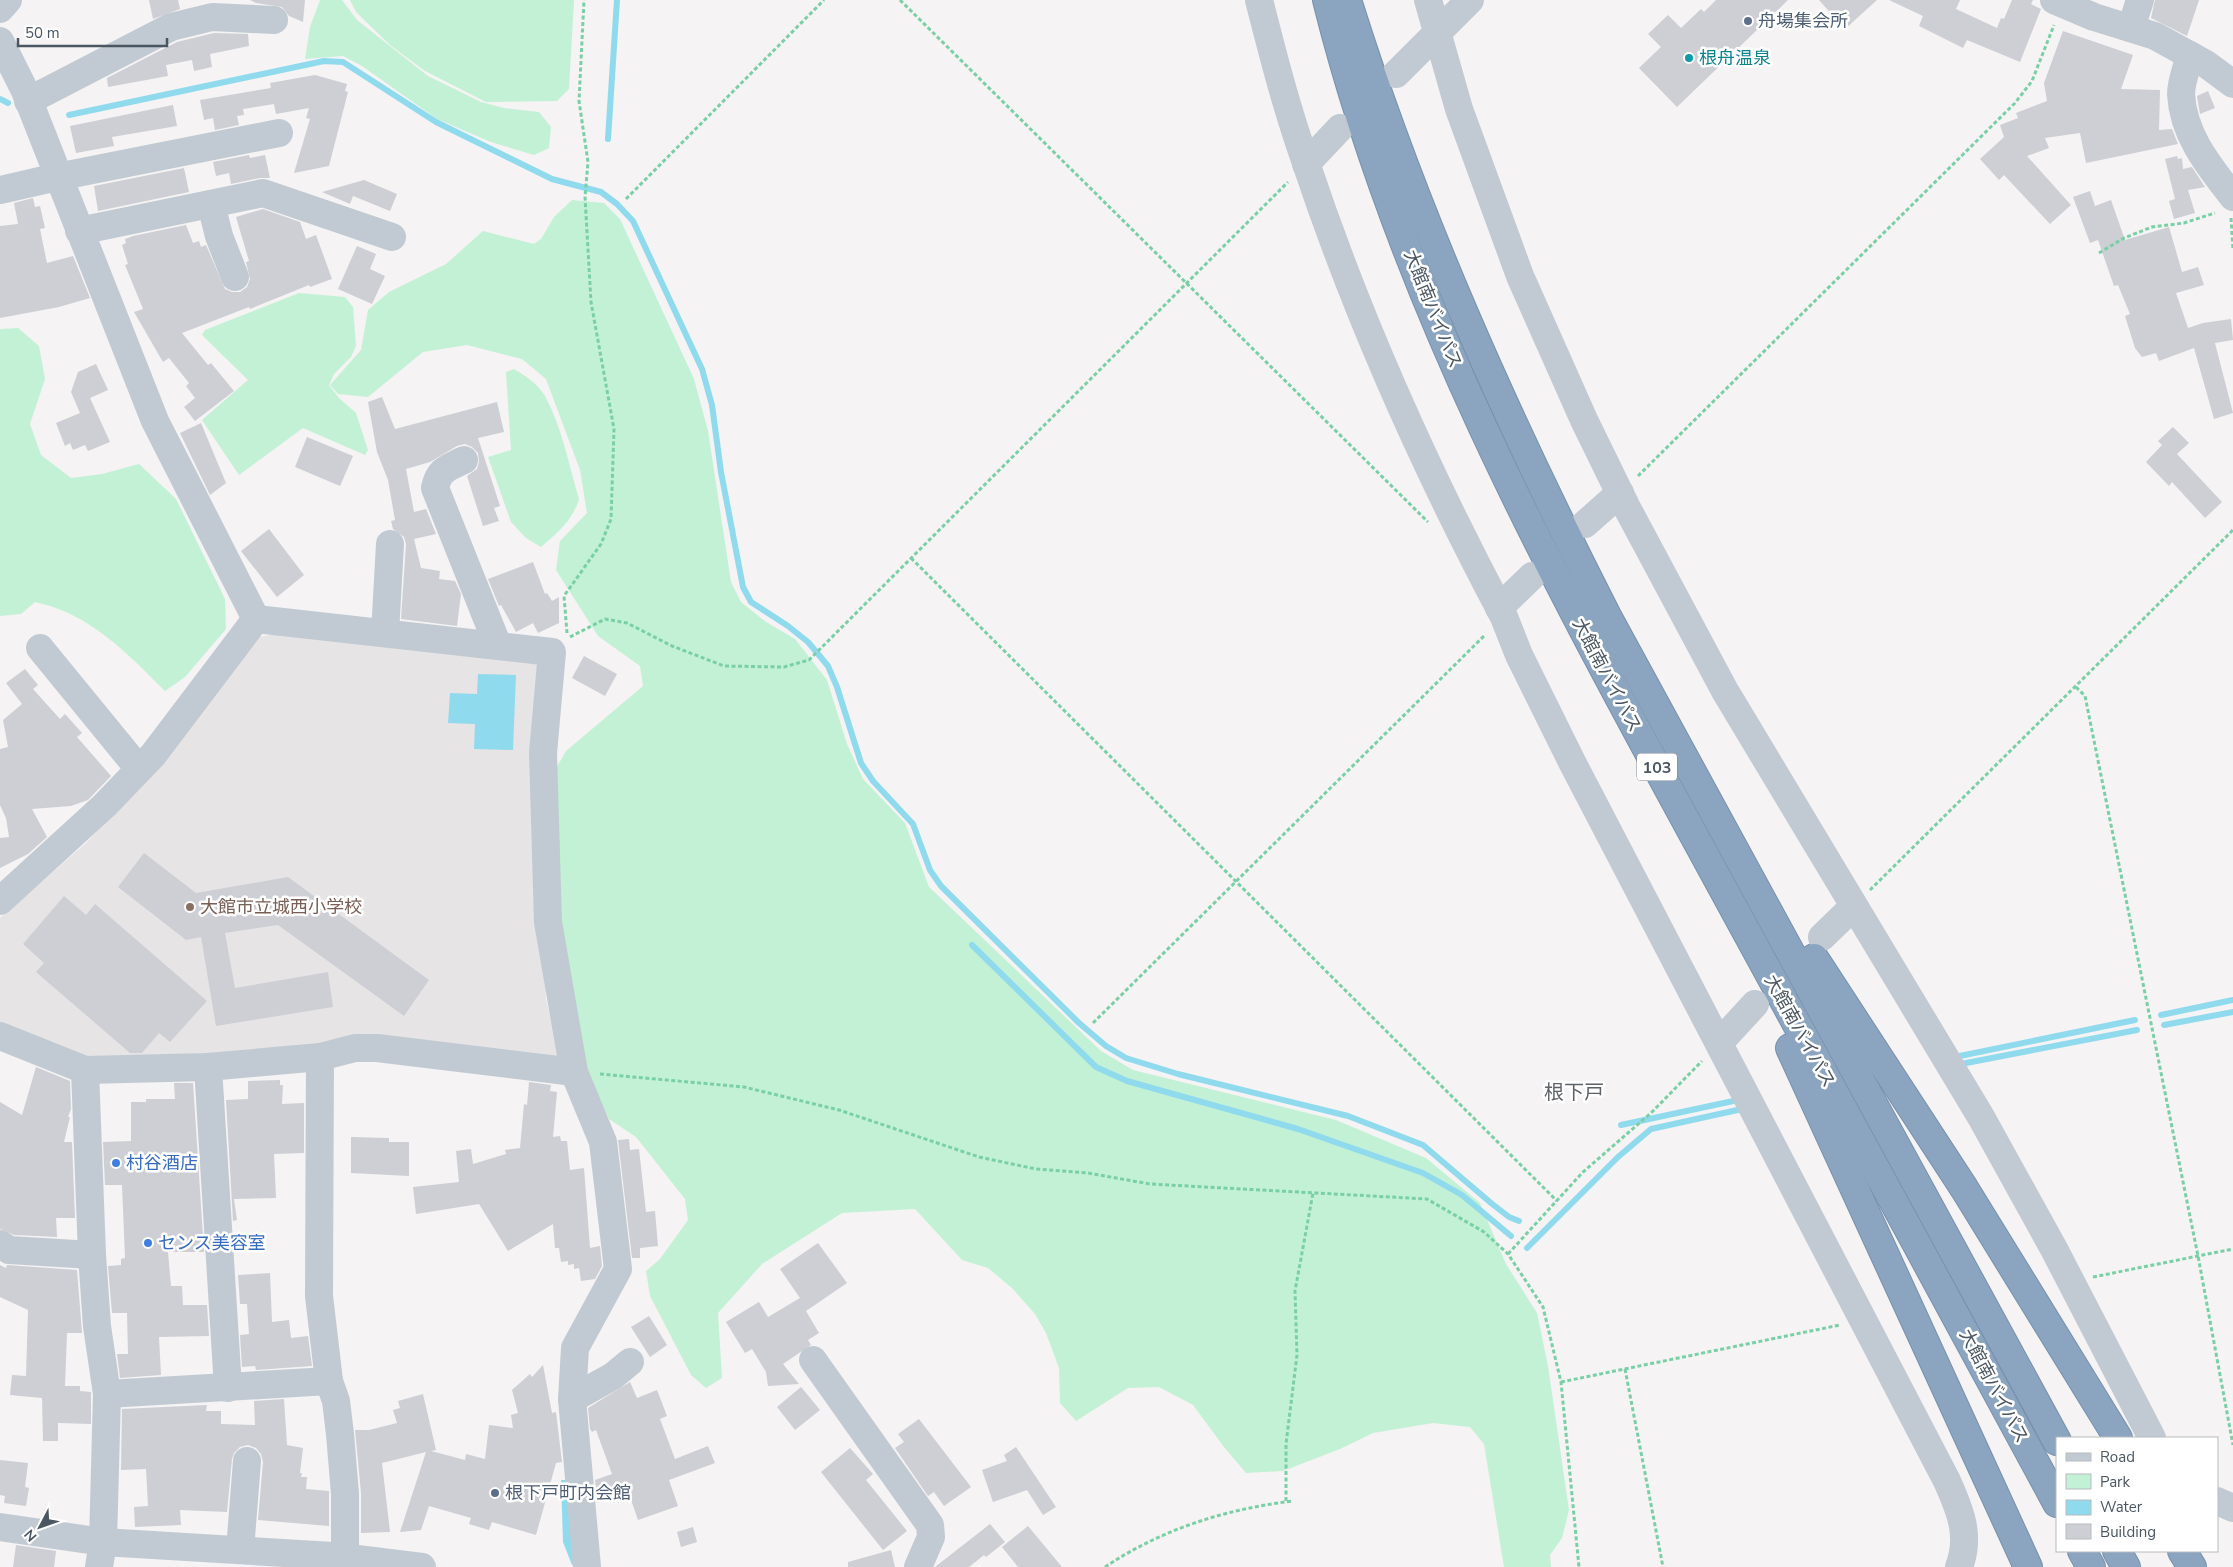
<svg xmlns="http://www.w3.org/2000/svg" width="2233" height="1567" font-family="'Nunito Sans','Noto Sans JP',sans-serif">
  <rect width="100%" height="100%" fill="#f5f3f3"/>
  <polygon fill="#e6e4e5" points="299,629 540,655 546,999 562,1063 243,1059 85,1060 0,1026 0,918 86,843 159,767 255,638"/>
  <g fill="#c3f1d5">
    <polygon points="320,0 342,0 357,20 428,76 481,102 504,108 539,112 551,127 549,148 534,155 491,142 437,119 362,66 343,56 305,59 310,27"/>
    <polygon points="350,0 574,0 569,89 557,101 486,102 425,71 390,45 356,12"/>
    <polygon points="572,200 604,203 620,219 694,379 708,431 731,582 741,602 766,622 795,639 827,680 847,744 863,779 905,823 929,887 1101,1051 1133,1070 1336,1120 1426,1158 1480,1203 1506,1264 1537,1313 1548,1366 1569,1510 1562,1538 1550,1555 1551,1567 1504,1567 1484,1444 1470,1427 1433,1423 1373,1433 1340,1449 1283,1471 1246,1473 1224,1447 1193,1405 1159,1387 1128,1388 1076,1421 1060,1403 1059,1368 1046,1333 1035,1314 1012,1288 988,1268 962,1260 915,1209 842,1213 762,1264 718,1313 722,1378 706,1388 691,1375 650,1296 646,1271 660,1259 688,1220 685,1199 636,1137 609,1119 583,1062 558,928 554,772 566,751 643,686 640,666 598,636 556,570 560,541 587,513 580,470 546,379 522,359 467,345 423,352 368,397 338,394 330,385 361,350 368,310 389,292 446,264 483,231 534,244 541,239 554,217"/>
    <polygon points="299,293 345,297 353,307 356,346 351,357 334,374 329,385 339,398 356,413 368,450 365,455 303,428 239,475 202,420 248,380 202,335 205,330"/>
    <path d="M18,328L39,346L45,379L30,424L41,455L71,478L102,474L139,464L176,499L225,599L226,629L185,677L165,691C127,653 89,613 35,602L21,614L0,616V329Z"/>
    <path d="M514,369C526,376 538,384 545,396C562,427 569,466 579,499C573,520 557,533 541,547L526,538L511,522L488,457L511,450L506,372Z"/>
  </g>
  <g fill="#90daee">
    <polygon points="478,674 516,675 513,750 474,749 475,724 448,723 450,693 477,694"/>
    <polygon points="561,1480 569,1480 580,1562 572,1565 563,1542"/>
  </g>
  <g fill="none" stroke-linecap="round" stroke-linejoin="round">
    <g stroke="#90daee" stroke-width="6">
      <polyline points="0,99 8,103"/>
      <polyline points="69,115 324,61 343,62 436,122 552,179 601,192 617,204 633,221 702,369 712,405 721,472 743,587 751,602 788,626 808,642 828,666 837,687 861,763 873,781 913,824 930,870 941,886 1079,1023 1106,1046 1126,1058 1178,1074 1348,1116 1423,1145 1491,1203 1509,1217 1519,1221"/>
      <polyline points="608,139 617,0"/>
      <polyline points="972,945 1096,1067 1127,1081 1298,1129 1423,1173 1462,1195 1511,1236"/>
      <polyline points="2161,1015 2233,1000"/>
      <polyline points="2164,1025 2233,1012"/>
      <polyline points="1955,1057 2135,1020"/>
      <polyline points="1961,1064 2137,1030"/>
      <polyline points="1621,1125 1738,1100"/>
      <polyline points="1527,1248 1618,1157 1651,1129 1742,1109"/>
    </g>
  </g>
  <g fill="#cdcfd5">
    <polygon points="149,0 178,0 180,9 153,19"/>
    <polygon points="250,0 305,0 303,22 289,16 282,7 256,3"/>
    <polygon points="1716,0 1788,0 1677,107 1639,68 1661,47 1648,34 1668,15 1681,28 1701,9 1704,12"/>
    <polygon points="1819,0 1877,0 1845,29"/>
    <polygon points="1889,0 1960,0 1956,9 1997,28 2001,18 2004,19 2012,0 2033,0 2031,4 2041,9 2020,62 1967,40 1963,48 1919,26 1923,16"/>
    <polygon points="2155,0 2199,0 2187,36 2151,18"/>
    <polygon points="2063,31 2133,55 2121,89 2160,90 2159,130 2172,129 2178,144 2086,163 2080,133 2045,138 2049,148 2027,156 2071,205 2050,224 2004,175 1999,180 1980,159 2004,137 2000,125 2018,118 2016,113 2047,101 2044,83"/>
    <polygon points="214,33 248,34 249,46 210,54 212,67 194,71 192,60 166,65 168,76 108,87 107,78 177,42"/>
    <polygon points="315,75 347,84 345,91 348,92 329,166 294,173 310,119 306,118 309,108 276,114 274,104 243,109 244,115 237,116 239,125 215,130 213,118 204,120 200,100 271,88 270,83"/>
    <polygon points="2208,91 2215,108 2200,114 2197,96"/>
    <polygon points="173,105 177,126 112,137 114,146 76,153 70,126"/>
    <polygon points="249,155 250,158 265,155 270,178 260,178 231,184 229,173 216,176 213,162"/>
    <polygon points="2177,156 2178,159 2182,158 2183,169 2192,167 2205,187 2188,190 2195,213 2174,219 2169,201 2175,199 2165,159"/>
    <polygon points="184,168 189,192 98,211 94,186"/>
    <polygon points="364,180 397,194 390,211 353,196 350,204 322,192"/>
    <polygon points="2090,191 2095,206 2111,200 2125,240 2169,227 2182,272 2198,267 2204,285 2176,293 2188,328 2203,323 2231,319 2233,340 2215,343 2233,413 2214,419 2194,348 2159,361 2156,353 2142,357 2135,348 2125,316 2130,314 2118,285 2114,286 2098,240 2090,243 2073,197"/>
    <polygon points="33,198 35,207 40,206 45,228 40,229 47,263 73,256 90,298 59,307 0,318 0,226 18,224 14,203"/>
    <polygon points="263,209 300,222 306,239 316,235 332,279 310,287 309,285 250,309 249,307 182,333 208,365 211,363 234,391 195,421 184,407 195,398 186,386 189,383 169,358 163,362 134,312 143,309 125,265 128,264 122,245 126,243 125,239 133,236 186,225 193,243 199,241 201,247 206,245 225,289 232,292 240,292 247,287 250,279 246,262 249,261 236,217"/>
    <polygon points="357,246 376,254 370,269 385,276 372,304 338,289"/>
    <polygon points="96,364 108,390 90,398 110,442 88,451 85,445 73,450 70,443 65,446 56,423 80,413 71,392 78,372"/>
    <polygon points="382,397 395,429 497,402 504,432 478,438 500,506 494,508 499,521 483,526 467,476 477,469 479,462 478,453 472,447 465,444 457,446 430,462 406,469 414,512 426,509 436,534 414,539 421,568 440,571 439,579 455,581 461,594 457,626 401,619 406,544 404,537 393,529 391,521 395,520 388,480 377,452 368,402"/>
    <polygon points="201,423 226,483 210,495 180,433"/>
    <polygon points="2173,427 2189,443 2177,454 2222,502 2205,518 2172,482 2169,486 2146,462 2162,445 2158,441"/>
    <polygon points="307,437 353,456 340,486 295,467"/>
    <polygon points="269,529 304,575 277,597 241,551"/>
    <polygon points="533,562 545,594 547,593 552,601 559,597 559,623 538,633 533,623 516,632 501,605 499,606 488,579"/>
    <polygon points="584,656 617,674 605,696 572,678"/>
    <polygon points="25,669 38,685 33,689 60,719 65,714 82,733 77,737 111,776 88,800 71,806 32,809 47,837 28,854 0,868 0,838 9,837 6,818 0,805 0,749 8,747 3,720 22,704 6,683"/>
    <polygon points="144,853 196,893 288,877 429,980 404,1016 278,925 225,933 235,988 328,972 333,1007 216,1026 201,937 186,940 118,887"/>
    <polygon points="64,896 86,915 95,904 207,1001 170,1042 159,1033 142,1053 130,1053 36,972 44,963 23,944"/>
    <polygon points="36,1067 70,1081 71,1109 68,1117 70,1117 64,1142 72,1142 75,1218 56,1218 57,1237 14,1235 0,1229 0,1102 22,1115"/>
    <polygon points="280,1080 280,1085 283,1085 282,1104 304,1103 304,1153 274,1154 276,1198 234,1199 237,1220 233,1221 226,1100 248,1099 248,1081"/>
    <polygon points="529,1082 551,1085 550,1091 557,1092 553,1137 560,1136 561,1141 567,1141 570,1170 584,1168 590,1248 600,1246 602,1266 595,1279 581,1281 579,1268 574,1269 574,1264 568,1265 568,1261 561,1262 559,1248 555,1248 553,1224 508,1251 479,1204 416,1214 413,1187 459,1182 456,1151 471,1149 473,1164 506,1154 505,1150 520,1148 524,1104 527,1105"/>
    <polygon points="174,1083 193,1083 204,1252 168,1252 171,1286 182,1286 183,1305 207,1305 209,1336 159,1337 161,1375 120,1378 117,1354 128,1354 127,1313 112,1313 108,1266 121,1265 121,1259 125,1258 122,1185 105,1185 103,1142 131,1141 131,1102 146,1102 146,1099 175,1099"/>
    <polygon points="351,1137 389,1138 389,1142 409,1142 409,1176 351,1173"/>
    <polygon points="629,1139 630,1150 639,1149 646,1212 655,1211 658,1246 640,1248 640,1258 632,1258 618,1140"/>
    <polygon points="818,1243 847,1283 806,1311 819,1333 808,1340 811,1345 783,1364 799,1384 768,1386 766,1372 752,1349 745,1353 726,1322 759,1302 768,1317 800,1298 780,1269"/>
    <polygon points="0,1265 6,1268 7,1265 77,1270 82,1333 67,1333 65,1386 80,1386 80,1391 91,1392 91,1424 58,1423 58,1441 43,1441 42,1398 10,1395 12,1375 26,1376 28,1310 0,1297"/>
    <polygon points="270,1273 272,1322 289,1320 291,1338 308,1336 312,1366 256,1370 255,1366 242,1367 240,1335 249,1334 247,1304 240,1304 238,1275"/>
    <polygon points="649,1316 667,1345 650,1357 631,1327"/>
    <polygon points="543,1365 552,1413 556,1412 562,1462 556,1463 536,1535 492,1522 489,1530 469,1524 471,1518 429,1506 421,1530 400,1532 426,1452 382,1463 390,1532 361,1533 361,1493 355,1430 369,1430 397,1423 393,1410 400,1408 398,1401 423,1394 436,1450 431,1451 465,1460 466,1454 485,1459 489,1425 513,1428 511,1415 518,1413 512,1390 530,1374 532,1377"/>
    <polygon points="630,1382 637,1398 657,1390 667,1416 660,1419 675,1459 708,1446 715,1463 669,1480 678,1506 638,1520 627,1488 597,1500 595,1480 612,1474 596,1430 592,1432 590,1429 588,1408"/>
    <polygon points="801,1387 820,1410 795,1430 777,1407"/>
    <polygon points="284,1399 287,1445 303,1448 300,1473 302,1473 301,1477 307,1477 306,1489 329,1491 329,1526 258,1520 263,1462 261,1454 256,1448 248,1445 240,1447 234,1453 232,1459 227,1512 180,1510 181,1525 135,1527 134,1507 148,1506 146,1469 121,1470 122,1409 207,1405 206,1411 221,1411 221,1424 255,1425 254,1401"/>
    <polygon points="919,1419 971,1487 944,1506 934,1492 928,1496 895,1448 904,1442 898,1434"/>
    <polygon points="1016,1447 1056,1507 1043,1515 1027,1490 993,1502 982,1470 1007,1461 1004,1455"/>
    <polygon points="850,1448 873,1474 866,1480 907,1531 883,1550 821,1472"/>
    <polygon points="0,1460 28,1463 25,1487 29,1488 26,1506 4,1503 5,1496 0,1495"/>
    <polygon points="990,1524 1005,1542 986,1557 984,1555 969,1567 935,1567"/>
    <polygon points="1028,1526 1062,1567 1018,1567 1002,1547"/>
    <polygon points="693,1527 697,1542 681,1547 677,1532"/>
    <polygon points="16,1545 56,1551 54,1567 13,1567"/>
    <polygon points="891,1550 895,1567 848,1567 848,1562"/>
  </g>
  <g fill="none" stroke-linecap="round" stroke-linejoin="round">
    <defs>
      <g id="highway">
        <path d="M1327,0C1400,294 1547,566 1691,830C1813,1055 1936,1278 2057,1503"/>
        <path d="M1347,0C1414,214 1506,418 1608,618L2057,1441"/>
        <polyline points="1814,958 1964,1188 2118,1438"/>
        <polyline points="1790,1048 2028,1567"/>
        <polyline points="2082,1551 2091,1567"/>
        <polyline points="2117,1551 2126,1567"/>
        <polyline points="2182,1551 2192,1567"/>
      </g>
    </defs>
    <use href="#highway" stroke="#7690ad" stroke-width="30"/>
    <g stroke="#7ad0a6" stroke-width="3" stroke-dasharray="4 2.5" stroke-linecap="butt">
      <polyline points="900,0 1428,522"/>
      <polyline points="626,199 824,0"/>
      <polyline points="2231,218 2233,250"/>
      <polyline points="2099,253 2124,238 2152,227 2184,223 2215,213"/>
      <polyline points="1638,476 2015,103 2032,81 2054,25"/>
      <polyline points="911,558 1557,1201"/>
      <polyline points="567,633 564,596 601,544 611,519 614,429 591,302 585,197 588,162 579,101 584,0"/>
      <polyline points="570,637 605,619 627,623 672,646 724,666 784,667 809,660 1288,182"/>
      <polyline points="2076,687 2085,696 2198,1256 2233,1445"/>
      <polyline points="1870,890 2233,530"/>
      <polyline points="1093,1023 1485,635"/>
      <polyline points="600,1074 744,1087 839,1110 979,1157 1036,1169 1088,1173 1150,1184 1427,1199 1484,1232 1508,1254 1543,1307 1561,1382 1579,1567"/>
      <polyline points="1508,1254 1583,1172 1651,1113 1702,1061"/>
      <polyline points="2093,1277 2233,1249"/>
      <polyline points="1625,1369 1663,1567"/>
      <polyline points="1561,1382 1840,1325"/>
      <polyline points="1286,1501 1286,1444 1297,1355 1295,1291 1313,1193"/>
      <path d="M1105,1567C1162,1529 1226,1509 1293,1501"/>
    </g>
    <g stroke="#c1cad2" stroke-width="28">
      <path d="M1259,0C1273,55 1287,110 1306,163C1358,319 1427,472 1504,617L1519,655L1572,762L1947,1481C1960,1510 1971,1536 1959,1567"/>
      <polyline points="1428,0 1459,109 1520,276 1584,420 1626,506 1725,691 1981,1117 2054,1249 2152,1438"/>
      <polyline points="2054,0 2094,17 2155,36 2206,64 2233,84"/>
      <polyline points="0,9 8,0"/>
      <polyline points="2131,28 2140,0"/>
      <polyline points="0,41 25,91 155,421 256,619"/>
      <path d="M2190,55C2187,67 2181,82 2181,94C2183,135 2209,166 2233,197"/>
      <polyline points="1396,74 1470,0"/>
      <polyline points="28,101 171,27 212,17 274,20"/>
      <polyline points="1306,164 1340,128"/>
      <polyline points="0,190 57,177 279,133"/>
      <polyline points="211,204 219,236 235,277"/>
      <polyline points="79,231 263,193 392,237"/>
      <path d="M464,460C448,468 439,469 435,488L498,646"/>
      <polyline points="1585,524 1620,493"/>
      <polyline points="1499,608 1532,576"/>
      <polyline points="256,619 552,652 543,753 548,922 574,1072 603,1142 618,1269 575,1348 572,1399 587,1567"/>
      <polyline points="385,633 390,544"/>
      <polyline points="40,648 139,769"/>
      <polyline points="0,901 105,805 153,755 256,619"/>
      <polyline points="1822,937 1854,906"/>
      <polyline points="0,1036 85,1070 208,1067 320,1057 355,1048 377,1048 574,1072"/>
      <polyline points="1720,1042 1755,1004"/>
      <polyline points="320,1057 319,1296 329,1381 336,1401 340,1434 345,1494 345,1557"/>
      <polyline points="208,1067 228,1388"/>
      <polyline points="85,1070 92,1255 97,1326 107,1394 103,1542 99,1567"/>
      <polyline points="0,1244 9,1250 92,1255"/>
      <polyline points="813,1360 930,1525 931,1537 918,1567"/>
      <polyline points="107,1394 329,1381"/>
      <polyline points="572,1399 613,1376 630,1362"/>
      <polyline points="2217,1501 2233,1508"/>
      <polyline points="0,1527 103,1542 333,1556 422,1567"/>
      <polyline points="240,1550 247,1461"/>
    </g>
    <use href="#highway" stroke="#8ba5c1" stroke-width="28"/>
  </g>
  <g fill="#5c6f8a" stroke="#fff" stroke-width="2">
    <circle cx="1748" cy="21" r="5"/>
    <circle cx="495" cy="1493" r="5"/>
  </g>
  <circle fill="#0f9aa8" stroke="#fff" stroke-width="2" cx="1689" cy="58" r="5"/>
  <circle fill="#8d6e63" stroke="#fff" stroke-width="2" cx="190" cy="907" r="5"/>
  <g fill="#3f7fe0" stroke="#fff" stroke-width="2">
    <circle cx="116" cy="1163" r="5"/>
    <circle cx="148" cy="1243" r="5"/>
  </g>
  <g text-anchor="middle" stroke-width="5" stroke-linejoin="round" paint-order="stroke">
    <rect fill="#fff" stroke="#808990" stroke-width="1" x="1637" y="753.5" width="40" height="27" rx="4"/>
    <g font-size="16" font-weight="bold" fill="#4a5661">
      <text x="1657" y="773">103</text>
    </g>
    <g font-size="18" fill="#4e5e75" stroke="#fff" text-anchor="start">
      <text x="1758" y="27">舟場集会所</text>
      <text x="505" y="1499">根下戸町内会館</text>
    </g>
    <g font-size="18" fill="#0d838f" stroke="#fff" text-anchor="start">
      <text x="1699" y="64">根舟温泉</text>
    </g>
    <g font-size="18" fill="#4a5661" stroke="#fff">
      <text transform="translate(1433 309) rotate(68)" y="6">大館南バイパス</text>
      <text transform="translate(1607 675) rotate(62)" y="6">大館南バイパス</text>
      <text transform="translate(1800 1031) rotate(61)" y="6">大館南バイパス</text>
      <text transform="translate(1994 1386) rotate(62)" y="6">大館南バイパス</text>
    </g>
    <g font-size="18" fill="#785e54" stroke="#fff" text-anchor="start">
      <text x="200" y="913">大館市立城西小学校</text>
    </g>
    <g font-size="18" fill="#366cbe" stroke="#fff" text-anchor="start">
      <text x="126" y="1169">村谷酒店</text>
      <text x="158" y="1249">センス美容室</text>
    </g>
    <g font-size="20" fill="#5f6368" stroke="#fff">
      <text x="1574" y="1099">根下戸</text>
    </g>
  </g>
  <rect x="2056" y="1437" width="162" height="115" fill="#ffffff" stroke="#b7bbc0"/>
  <rect x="2066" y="1453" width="25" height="8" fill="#c1cad2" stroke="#b7bbc0"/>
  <text x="2100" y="1462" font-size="15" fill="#4a5661">Road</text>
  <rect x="2066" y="1474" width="25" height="15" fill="#c3f1d5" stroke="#b7bbc0"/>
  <text x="2100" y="1487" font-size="15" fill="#4a5661">Park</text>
  <rect x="2066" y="1500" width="25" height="15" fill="#90daee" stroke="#b7bbc0"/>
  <text x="2100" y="1512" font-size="15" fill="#4a5661">Water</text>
  <rect x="2066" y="1524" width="25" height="15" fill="#cdcfd5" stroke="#b7bbc0"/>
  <text x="2100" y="1537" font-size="15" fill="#4a5661">Building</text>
  <g transform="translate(40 1527) rotate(229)" stroke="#ffffff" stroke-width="4" paint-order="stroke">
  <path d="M0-4L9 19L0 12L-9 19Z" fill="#4a5661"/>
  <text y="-8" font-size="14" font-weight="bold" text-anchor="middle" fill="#4a5661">N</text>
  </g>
  <path d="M18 38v8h149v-8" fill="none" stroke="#4a5661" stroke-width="2.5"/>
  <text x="25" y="38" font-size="15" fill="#4a5661" stroke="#ffffff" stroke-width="4" paint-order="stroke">50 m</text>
</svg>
